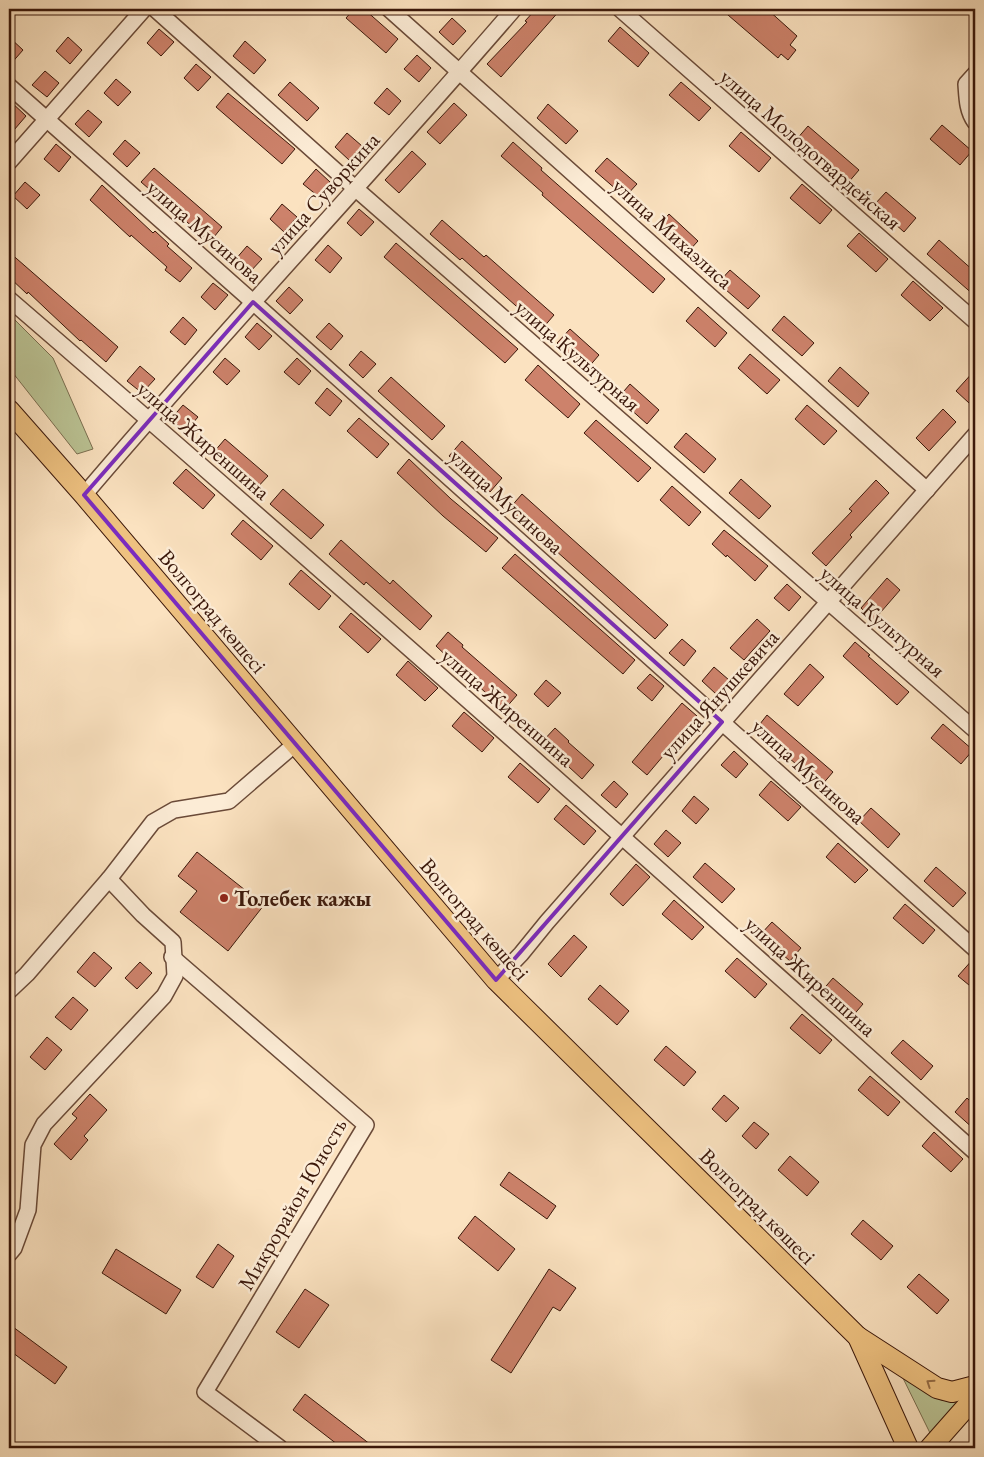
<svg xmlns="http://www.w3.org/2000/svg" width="984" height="1457" font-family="'EB Garamond',serif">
  <rect width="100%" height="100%" fill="#fbe2c0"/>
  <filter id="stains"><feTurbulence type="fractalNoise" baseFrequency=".004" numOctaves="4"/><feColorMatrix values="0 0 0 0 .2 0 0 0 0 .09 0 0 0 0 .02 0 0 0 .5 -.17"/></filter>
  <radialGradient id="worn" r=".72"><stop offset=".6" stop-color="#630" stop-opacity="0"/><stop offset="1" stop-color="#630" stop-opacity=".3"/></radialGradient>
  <g fill="#bbc495" stroke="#7a6e50">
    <polygon points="9,314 53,358 93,449 77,454 9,368"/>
    <polygon points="899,1370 941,1400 962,1403 930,1433"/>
  </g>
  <g fill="#cd826b" stroke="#3a170a">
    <polygon points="354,9 364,9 398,39 386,53 346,18"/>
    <polygon points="536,9 561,9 501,77 487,64 527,22 525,21"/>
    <polygon points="721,9 767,9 797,36 790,45 796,50 788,60 781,54 778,58"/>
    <polygon points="452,18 466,31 453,45 439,32"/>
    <polygon points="620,27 649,53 638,67 608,41"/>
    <polygon points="159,29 174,42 161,56 147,43"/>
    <polygon points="9,37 23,50 9,66"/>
    <polygon points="68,37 82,50 70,64 56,51"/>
    <polygon points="245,41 266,60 254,74 233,56"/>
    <polygon points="417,55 431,68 419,82 404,69"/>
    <polygon points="196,64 211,77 198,91 184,78"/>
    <polygon points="45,71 59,83 47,97 32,85"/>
    <polygon points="116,79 131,92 118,106 104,93"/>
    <polygon points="290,82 319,108 307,121 278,95"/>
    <polygon points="681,82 711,108 699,121 669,95"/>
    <polygon points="387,88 401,101 389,115 374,103"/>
    <polygon points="228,93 295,149 282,164 216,107"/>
    <polygon points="9,100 26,116 14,130 9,125"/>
    <polygon points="454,103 467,115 440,144 427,132"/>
    <polygon points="548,104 578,131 566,144 537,118"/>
    <polygon points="88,110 102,122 89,137 75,124"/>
    <polygon points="942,125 972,151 960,165 930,139"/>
    <polygon points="808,126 859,170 847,184 796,140"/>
    <polygon points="741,132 771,158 759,172 729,146"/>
    <polygon points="347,133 362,146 349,160 335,147"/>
    <polygon points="125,140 140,153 127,167 113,154"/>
    <polygon points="513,142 542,168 541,170 665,279 653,293 542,195 543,193 501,156"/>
    <polygon points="56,144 71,157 59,172 44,159"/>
    <polygon points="412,151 426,164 399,193 385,180"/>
    <polygon points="607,158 637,184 625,197 595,171"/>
    <polygon points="154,168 222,227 210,242 141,182"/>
    <polygon points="316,169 330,182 318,196 303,184"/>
    <polygon points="25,182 40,195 27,209 13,196"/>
    <polygon points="802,184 832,210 820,224 790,198"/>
    <polygon points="102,185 153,233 155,231 169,244 167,246 192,268 180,282 165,270 167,267 131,235 130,237 90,200"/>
    <polygon points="886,192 916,218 904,232 874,205"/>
    <polygon points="282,204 297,217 284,232 270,219"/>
    <polygon points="359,209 374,222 361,236 347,223"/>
    <polygon points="669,214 698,241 686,254 657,228"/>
    <polygon points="442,220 484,257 486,255 554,315 542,329 462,258 460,260 430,234"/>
    <polygon points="859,233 888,259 876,272 847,246"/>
    <polygon points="939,240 975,272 975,296 927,254"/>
    <polygon points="396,243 518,349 505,363 384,257"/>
    <polygon points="328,245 342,258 330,273 315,260"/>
    <polygon points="247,246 262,259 249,273 235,260"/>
    <polygon points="9,252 118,347 106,362 81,340 80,341 28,292 27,294 9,277"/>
    <polygon points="730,270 760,296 748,309 718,283"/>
    <polygon points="913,281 943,308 930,321 901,295"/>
    <polygon points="213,283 228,295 215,310 201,297"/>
    <polygon points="289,287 303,300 290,314 276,301"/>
    <polygon points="698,307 727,333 715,347 686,321"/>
    <polygon points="784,316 814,343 802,356 772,330"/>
    <polygon points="183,317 197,330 185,345 170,332"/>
    <polygon points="257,323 272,336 259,350 245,337"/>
    <polygon points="329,323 343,336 331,350 316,337"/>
    <polygon points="570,329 599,355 587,369 557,343"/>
    <polygon points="361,351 376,364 363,378 349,365"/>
    <polygon points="750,354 780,380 767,394 738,368"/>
    <polygon points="225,358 240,371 227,385 213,372"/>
    <polygon points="297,358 311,371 299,385 284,372"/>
    <polygon points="538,365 580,404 568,418 525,380"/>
    <polygon points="140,366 155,379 142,393 127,381"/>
    <polygon points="840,367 869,393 858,407 828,381"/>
    <polygon points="975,370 975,397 969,403 956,391"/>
    <polygon points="391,377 445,426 432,440 378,391"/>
    <polygon points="630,384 659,410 647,424 618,398"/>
    <polygon points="327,388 342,401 330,416 315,403"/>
    <polygon points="183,405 198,417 185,432 171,419"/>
    <polygon points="807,405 837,431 824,445 795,419"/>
    <polygon points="943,409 956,422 929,451 916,438"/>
    <polygon points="359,418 389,444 377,458 347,431"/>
    <polygon points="596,420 651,468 638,482 584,433"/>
    <polygon points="686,433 716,459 704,473 674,447"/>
    <polygon points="225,439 268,476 255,490 213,453"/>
    <polygon points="462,441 502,478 490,492 449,456"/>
    <polygon points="409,459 451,499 498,538 486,552 443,516 397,473"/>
    <polygon points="186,469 215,495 203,509 173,483"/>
    <polygon points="741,479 771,506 759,519 729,493"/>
    <polygon points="876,480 889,493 850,535 852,537 826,566 812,553 852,511 849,509"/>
    <polygon points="672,486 701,512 689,526 660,500"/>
    <polygon points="283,489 324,525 311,539 270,504"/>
    <polygon points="522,494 668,625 655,639 509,509"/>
    <polygon points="243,520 273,546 261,560 231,534"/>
    <polygon points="724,530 768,566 755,581 727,555 726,557 712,544"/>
    <polygon points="341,540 390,584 393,580 432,616 420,630 366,582 364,585 329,554"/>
    <polygon points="515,554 635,660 623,674 502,568"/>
    <polygon points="301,570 331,596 319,610 289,584"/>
    <polygon points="887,578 900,590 874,620 861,608"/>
    <polygon points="787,584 801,597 789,611 774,598"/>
    <polygon points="351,613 381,639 368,653 339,627"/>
    <polygon points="757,619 770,631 744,660 730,648"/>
    <polygon points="448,632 463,645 462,647 517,695 504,710 436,646"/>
    <polygon points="682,639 696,651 684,666 669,653"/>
    <polygon points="855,642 870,655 868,656 909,692 897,705 843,656"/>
    <polygon points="408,661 438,688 425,701 396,675"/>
    <polygon points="810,664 824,677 798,706 784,694"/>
    <polygon points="714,667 729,680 716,694 702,681"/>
    <polygon points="650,674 664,686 652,701 637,688"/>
    <polygon points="546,680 561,693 548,707 534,694"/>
    <polygon points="682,703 697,716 647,775 632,762"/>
    <polygon points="464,712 494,738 482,752 452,726"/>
    <polygon points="767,715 833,772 821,786 756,729"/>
    <polygon points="943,724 973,750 961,764 931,738"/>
    <polygon points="555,728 569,741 568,742 594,765 582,779 542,742"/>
    <polygon points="734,751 748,764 736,778 721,765"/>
    <polygon points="520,763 550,789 538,803 508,777"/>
    <polygon points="614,781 628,794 616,808 601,795"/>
    <polygon points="771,781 801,807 788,821 759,795"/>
    <polygon points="694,796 709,809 696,824 682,811"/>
    <polygon points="566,805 596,831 584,845 554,819"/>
    <polygon points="871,808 900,834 888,848 859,821"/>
    <polygon points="666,830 681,843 668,857 654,844"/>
    <polygon points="838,843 868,870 855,883 826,857"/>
    <polygon points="197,852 264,905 228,951 180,912 197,891 178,876"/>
    <polygon points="705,863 735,889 722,903 693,877"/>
    <polygon points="636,864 650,877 623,906 610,894"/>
    <polygon points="936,867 966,893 953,907 924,881"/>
    <polygon points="674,900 704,927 692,940 662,914"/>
    <polygon points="905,904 935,930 923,944 893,918"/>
    <polygon points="772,922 801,948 790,961 760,935"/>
    <polygon points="574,935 587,947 561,977 548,964"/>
    <polygon points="94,952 112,968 95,987 77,972"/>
    <polygon points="737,958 767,984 755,998 725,971"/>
    <polygon points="974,958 975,958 975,990 958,976"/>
    <polygon points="140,962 152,973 137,989 125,978"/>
    <polygon points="833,978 863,1004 851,1018 821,992"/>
    <polygon points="600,985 629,1011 617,1025 588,999"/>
    <polygon points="73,997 88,1010 71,1030 55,1017"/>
    <polygon points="802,1014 832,1040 820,1054 790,1028"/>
    <polygon points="47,1037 62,1050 45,1070 30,1057"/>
    <polygon points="903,1040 933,1066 921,1080 891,1053"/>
    <polygon points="666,1046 696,1072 684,1086 654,1060"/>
    <polygon points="870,1076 900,1102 888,1116 858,1090"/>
    <polygon points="90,1094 107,1110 84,1136 88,1140 71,1160 54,1144 77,1118 72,1114"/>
    <polygon points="724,1095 739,1108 726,1122 712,1109"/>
    <polygon points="967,1098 975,1106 975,1130 955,1112"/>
    <polygon points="754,1122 769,1134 756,1149 742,1136"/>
    <polygon points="934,1132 963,1159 951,1172 922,1146"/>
    <polygon points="790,1156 819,1182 807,1196 778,1170"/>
    <polygon points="509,1172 556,1206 547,1219 500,1185"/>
    <polygon points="475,1216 515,1249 498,1271 458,1238"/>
    <polygon points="863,1220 893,1246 881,1260 851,1234"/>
    <polygon points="218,1244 234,1256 213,1288 196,1277"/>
    <polygon points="116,1249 181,1290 166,1314 102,1273"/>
    <polygon points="549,1269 576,1288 560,1311 553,1307 511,1373 491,1360"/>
    <polygon points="919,1274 949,1300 937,1314 907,1287"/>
    <polygon points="305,1289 329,1305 299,1348 276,1332"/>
    <polygon points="9,1324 67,1367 55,1384 9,1350"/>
    <polygon points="305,1394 375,1448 342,1448 293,1410"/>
  </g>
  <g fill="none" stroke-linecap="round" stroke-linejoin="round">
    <defs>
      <g id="minor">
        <polyline points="155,9 356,189 975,730"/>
        <polyline points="389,9 927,490"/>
        <polyline points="620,9 975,321"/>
        <path d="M975,74L966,84C967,98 967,111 975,122"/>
        <polyline points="9,86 253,302 975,949"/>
        <polyline points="9,162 144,9"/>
        <path d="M9,299C334,579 655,865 975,1152"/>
        <path d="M84,495C224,330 373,173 514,9"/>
        <polyline points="172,957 366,1125 205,1392 280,1448"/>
        <path d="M496,980L521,954L547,922C690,760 832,597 975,435"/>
        <polyline points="9,991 27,974 109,879"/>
        <polyline points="9,1254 14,1248 28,1210 33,1145 44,1124 164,996 175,976 173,942 143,915 109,879 153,822 174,810 229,801 294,745"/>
      </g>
      <g id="major">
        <polyline points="9,410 84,495 496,980 858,1337 908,1448"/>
        <polyline points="858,1337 937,1388 952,1392 975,1386"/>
        <polyline points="930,1448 975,1397"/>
      </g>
    </defs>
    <use href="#minor" stroke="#6a4a38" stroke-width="18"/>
    <use href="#major" stroke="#3a170a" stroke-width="22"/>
    <use href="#minor" stroke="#fcecd6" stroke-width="15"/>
    <use href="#major" stroke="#eec180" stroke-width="20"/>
  </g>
  <defs><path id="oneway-chevron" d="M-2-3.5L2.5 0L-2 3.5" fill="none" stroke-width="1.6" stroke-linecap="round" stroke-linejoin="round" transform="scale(1.25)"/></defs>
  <use stroke="#946c45" href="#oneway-chevron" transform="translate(930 1383) rotate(-146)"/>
  <path fill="none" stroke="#7b2cbf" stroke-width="4" stroke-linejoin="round" d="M253,302L722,722L496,980L84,495Z"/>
  <circle fill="#8f2418" stroke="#fcecd6" stroke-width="2" cx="224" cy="898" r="5"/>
  <g text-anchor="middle" stroke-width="5" stroke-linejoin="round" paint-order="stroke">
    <g font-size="22" fill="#3a170a" stroke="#fcecd6">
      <text transform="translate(811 149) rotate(41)" y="8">улица Молодогвардейская</text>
      <text transform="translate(323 193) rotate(-48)" y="8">улица Суворкина</text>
      <text transform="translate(205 231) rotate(41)" y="8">улица Мусинова</text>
      <text transform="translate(673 233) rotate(42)" y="8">улица Михаэлиса</text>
      <text transform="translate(578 355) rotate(41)" y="8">улица Культурная</text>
      <text transform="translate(204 440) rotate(41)" y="8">улица Жиреншина</text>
      <text transform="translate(507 501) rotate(42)" y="8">улица Мусинова</text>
      <text transform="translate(213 611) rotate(50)" y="8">Волгоград көшесі</text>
      <text transform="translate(883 621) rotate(41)" y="8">улица Культурная</text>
      <text transform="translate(719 694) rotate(-48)" y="8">улица Янушкевича</text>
      <text transform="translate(508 707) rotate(41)" y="8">улица Жиреншина</text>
      <text transform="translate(809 771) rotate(42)" y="8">улица Мусинова</text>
      <text transform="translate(475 919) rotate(49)" y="8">Волгоград көшесі</text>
      <text transform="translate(811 976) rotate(42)" y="8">улица Жиреншина</text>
      <text transform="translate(292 1204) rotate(-60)" y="8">Микрорайон Юность</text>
      <text transform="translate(758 1206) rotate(45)" y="8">Волгоград көшесі</text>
    </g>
    <g font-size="22" font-weight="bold" fill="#3a170a" stroke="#fcecd6" text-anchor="start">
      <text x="234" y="906">Толебек кажы</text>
    </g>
  </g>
  <rect width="984" height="1457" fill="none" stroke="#fbe2c0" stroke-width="30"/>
  <rect x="10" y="10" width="964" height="1437" fill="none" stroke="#3a170a" stroke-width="2.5"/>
  <rect x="15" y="15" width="954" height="1427" fill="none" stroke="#3a170a"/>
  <rect width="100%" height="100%" filter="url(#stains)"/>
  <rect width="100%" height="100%" fill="url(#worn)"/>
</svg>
